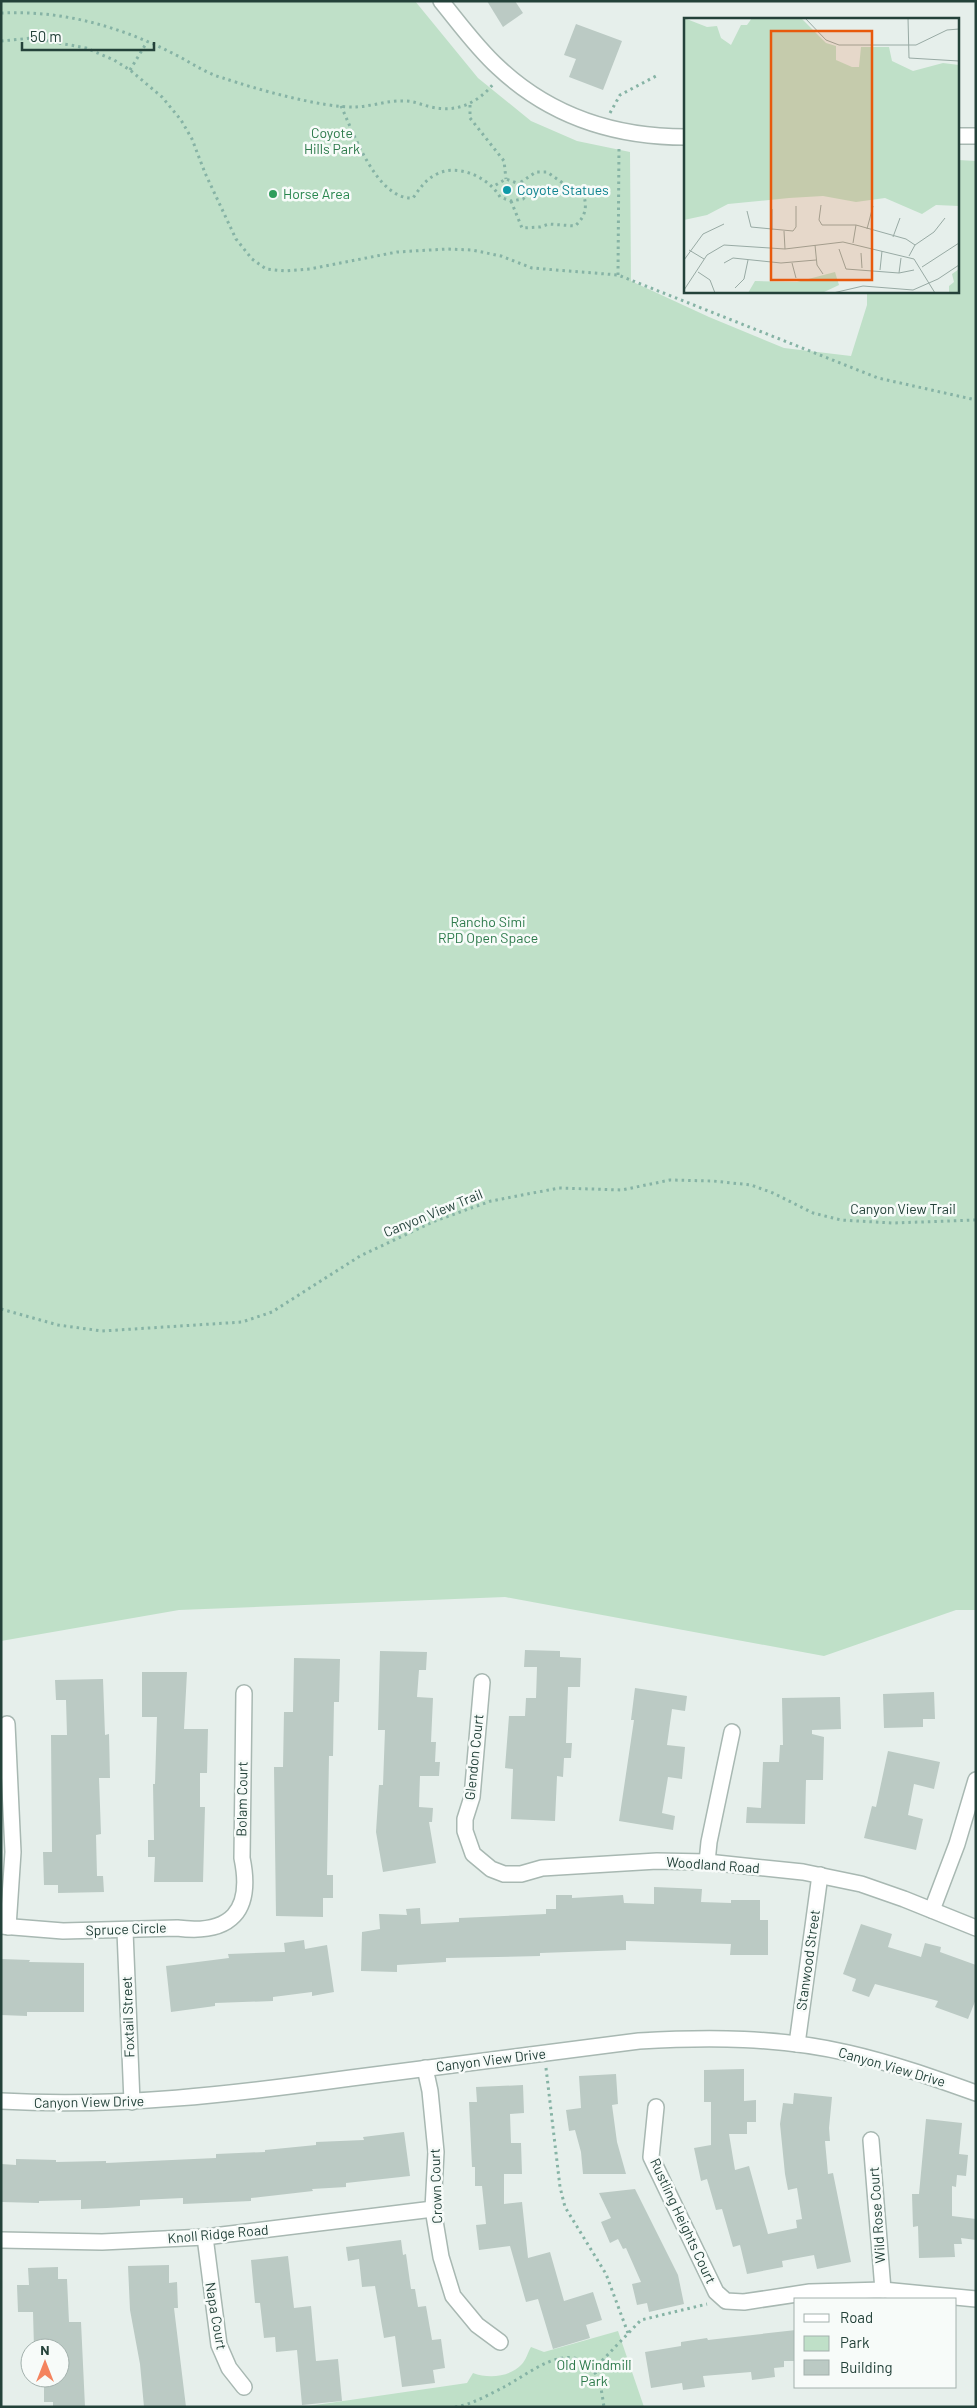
<svg xmlns="http://www.w3.org/2000/svg" width="977" height="2408" font-family="Barlow,sans-serif">
  <rect width="100%" height="100%" fill="#e6efeb"/>
  <g fill="#bfe0c8">
    <polygon points="1,1 415,1 478,78 531,121 577,141 630,152 631,281 709,317 784,348 851,356 867,305 867,291 958,291 958,160 976,161 976,1610 956,1610 824,1656 505,1597 179,1610 1,1641"/>
    <path d="M618,2331L644,2407H302L467,2383L473,2373C489,2379 510,2377 522,2364C526,2360 528,2352 531,2347L544,2352Z"/>
  </g>
  <g fill="#bbcac4">
    <polygon points="487,1 515,1 523,13 503,27"/>
    <polygon points="576,24 622,41 603,90 569,77 576,59 564,55"/>
    <polygon points="525,1650 560,1651 560,1657 581,1658 580,1687 568,1687 566,1743 572,1743 571,1758 564,1758 563,1777 557,1776 555,1821 511,1819 513,1769 505,1768 509,1716 525,1716 526,1698 536,1698 537,1667 524,1667"/>
    <polygon points="380,1651 427,1652 426,1670 419,1670 417,1697 433,1698 431,1742 436,1742 435,1762 440,1762 439,1776 420,1776 419,1807 433,1808 432,1822 429,1822 436,1863 383,1872 376,1832 379,1785 383,1785 385,1730 378,1730"/>
    <polygon points="294,1658 340,1659 339,1702 334,1702 333,1756 329,1756 327,1875 333,1875 333,1898 323,1898 323,1917 276,1916 274,1767 283,1767 284,1712 293,1712"/>
    <polygon points="142,1672 187,1672 184,1729 208,1729 207,1773 200,1773 200,1807 205,1807 203,1882 154,1882 155,1857 148,1857 148,1840 154,1840 153,1784 155,1784 157,1717 142,1717"/>
    <polygon points="103,1679 105,1735 109,1734 110,1778 99,1778 101,1834 96,1835 97,1876 103,1876 104,1892 58,1893 58,1885 44,1885 43,1852 52,1852 51,1735 67,1735 66,1700 56,1700 55,1680"/>
    <polygon points="635,1688 687,1696 685,1711 672,1709 667,1745 685,1747 682,1779 668,1777 662,1813 675,1816 673,1830 619,1821 634,1720 631,1720"/>
    <polygon points="934,1692 935,1719 923,1719 923,1727 884,1728 883,1694"/>
    <polygon points="840,1697 841,1729 812,1730 812,1734 824,1737 823,1780 806,1780 805,1824 746,1823 747,1807 761,1808 763,1762 779,1762 780,1745 783,1745 782,1698"/>
    <polygon points="888,1751 940,1762 934,1789 914,1784 908,1815 923,1819 916,1850 864,1838 872,1806 876,1807"/>
    <polygon points="654,1887 702,1889 701,1902 731,1903 731,1900 760,1900 760,1920 768,1920 768,1955 730,1955 731,1944 626,1941 626,1950 540,1953 540,1956 446,1958 446,1962 397,1965 397,1972 361,1971 362,1932 380,1929 379,1914 407,1915 406,1909 420,1908 421,1924 459,1922 459,1918 546,1914 546,1909 556,1909 556,1895 572,1895 572,1898 623,1895 624,1903 654,1904"/>
    <polygon points="861,1924 892,1934 888,1947 921,1957 925,1943 941,1947 940,1952 976,1965 976,1999 968,2019 935,2007 938,2001 875,1984 869,1997 852,1991 856,1979 843,1974"/>
    <polygon points="304,1940 305,1949 327,1945 334,1992 312,1996 312,1992 273,1997 273,2001 215,2003 215,2006 171,2012 166,1966 229,1958 228,1954 285,1952 284,1943"/>
    <polygon points="1,1959 30,1960 29,1962 84,1963 84,2012 27,2012 27,2016 1,2015"/>
    <polygon points="744,2069 744,2101 756,2100 756,2122 747,2122 747,2134 729,2134 735,2170 749,2166 768,2234 797,2228 796,2220 802,2219 797,2188 788,2190 785,2174 780,2124 783,2103 793,2104 794,2093 832,2097 829,2128 830,2141 825,2141 828,2174 833,2173 851,2262 817,2269 814,2255 782,2261 783,2267 747,2274 740,2245 733,2247 722,2209 716,2210 707,2179 701,2181 694,2148 711,2145 711,2102 704,2102 704,2070"/>
    <polygon points="616,2074 618,2104 612,2105 617,2142 626,2174 583,2174 581,2152 575,2130 569,2131 566,2110 581,2108 579,2076"/>
    <polygon points="523,2085 524,2113 510,2114 511,2143 521,2143 522,2174 504,2174 504,2204 522,2202 528,2258 550,2252 564,2301 593,2292 602,2320 586,2325 590,2338 553,2349 538,2299 526,2302 510,2246 479,2250 476,2225 486,2224 482,2186 475,2186 475,2167 472,2167 469,2102 477,2102 476,2087"/>
    <polygon points="926,2119 962,2123 959,2154 968,2155 966,2176 957,2175 956,2187 952,2186 952,2216 976,2219 976,2240 961,2238 962,2244 954,2244 955,2257 919,2258 918,2226 913,2227 912,2194 919,2194"/>
    <polygon points="404,2132 410,2176 346,2183 346,2187 312,2189 313,2191 251,2198 251,2201 183,2204 183,2198 140,2200 140,2206 107,2208 81,2209 81,2200 39,2201 39,2203 1,2202 1,2164 16,2165 16,2159 56,2160 56,2162 106,2161 106,2163 216,2158 216,2154 265,2152 265,2150 316,2145 316,2142 364,2140 363,2137"/>
    <polygon points="635,2189 678,2275 684,2304 649,2312 647,2303 637,2305 632,2284 641,2282 626,2248 623,2249 618,2239 610,2243 601,2222 611,2218 599,2193"/>
    <polygon points="401,2240 403,2255 406,2254 411,2289 415,2289 418,2307 426,2306 432,2340 441,2339 445,2368 433,2370 435,2383 402,2387 395,2336 384,2338 375,2286 362,2287 359,2259 348,2261 346,2247"/>
    <polygon points="288,2256 294,2308 311,2306 316,2361 338,2359 342,2401 302,2405 297,2350 276,2352 275,2337 264,2338 260,2303 255,2303 251,2260"/>
    <polygon points="169,2265 169,2283 177,2282 178,2308 174,2308 186,2407 144,2407 140,2364 130,2310 128,2266"/>
    <polygon points="58,2267 58,2279 67,2279 69,2322 81,2322 85,2407 53,2407 53,2402 44,2402 44,2378 60,2378 60,2348 34,2348 33,2312 18,2312 17,2285 29,2285 28,2268"/>
    <polygon points="796,2330 796,2361 784,2361 784,2367 774,2368 775,2377 752,2380 751,2372 703,2376 705,2387 683,2390 682,2383 651,2388 645,2352 681,2346 681,2342 707,2338 708,2340"/>
  </g>
  <g fill="none" stroke-linecap="round" stroke-linejoin="round">
    <defs>
      <g id="minor">
        <path d="M441,1C459,23 477,48 498,67C550,116 615,137 686,137"/>
        <polyline points="958,136 976,136"/>
        <polyline points="482,1682 472,1797 465,1819 465,1831 473,1854 491,1869 504,1874 521,1874 542,1868 657,1861 707,1862 803,1872 861,1884 904,1899 976,1928"/>
        <polyline points="7,1724 13,1852 8,1927"/>
        <polyline points="707,1862 709,1842 732,1732"/>
        <polyline points="932,1910 957,1844 976,1780"/>
        <path d="M1,1926L63,1931L177,1928C231,1935 253,1911 242,1858L244,1693"/>
        <polyline points="125,1931 132,2102"/>
        <polyline points="797,2044 820,1875"/>
        <polyline points="425,2068 430,2091 436,2152 433,2209 441,2257 453,2296 477,2325 500,2342"/>
        <path d="M1,2101C119,2108 234,2094 351,2078C447,2065 543,2053 639,2041C709,2037 779,2037 848,2053C892,2063 934,2078 976,2093"/>
        <polyline points="656,2107 651,2157 716,2292 726,2301 744,2302 810,2292 883,2290 976,2299"/>
        <polyline points="871,2140 883,2290"/>
        <polyline points="205,2237 219,2345 229,2368 244,2387"/>
        <polyline points="1,2240 102,2242 205,2237 433,2209"/>
      </g>
    </defs>
    <use href="#minor" stroke="#a8b8b2" stroke-width="18"/>
    <g stroke="#86b3a5" stroke-width="3" stroke-dasharray="2.5 4" stroke-linecap="butt">
      <path d="M1,13C63,10 122,27 176,55C192,63 205,73 223,78C256,89 322,108 356,107C373,106 389,100 405,101C414,101 422,105 431,107C457,113 478,103 494,83"/>
      <polyline points="1,41 32,38 86,48 114,60 130,70 162,97 181,120 192,139 205,173 236,239 252,259 266,269 285,271 310,269 397,252 447,249 472,250 501,256 532,268 618,275 878,378 976,400"/>
      <polyline points="130,70 147,42"/>
      <polyline points="470,105 470,118 504,161 506,179"/>
      <path d="M341,106C354,134 377,200 413,198C420,188 426,179 437,174C459,163 489,178 500,197L511,201L523,199L528,193L525,186L506,179L494,186"/>
      <polyline points="610,113 620,95 656,76"/>
      <path d="M511,201L522,228L540,227L549,224L575,226C587,215 587,206 583,192L567,186L547,172H536L518,184"/>
      <polyline points="618,275 619,145"/>
      <polyline points="1,1309 58,1325 102,1331 242,1322 272,1312 360,1256 435,1221 491,1201 559,1188 622,1190 670,1180 713,1181 751,1185 773,1193 813,1213 841,1220 893,1223 976,1220"/>
      <polyline points="546,2068 560,2187 565,2207 606,2274 628,2333"/>
      <polyline points="593,2370 641,2320 707,2304"/>
      <path d="M455,2407C471,2405 490,2394 504,2387C529,2374 568,2339 593,2370C601,2380 602,2395 604,2407"/>
    </g>
    <use href="#minor" stroke="#fff" stroke-width="15"/>
  </g>
  <circle fill="#0f9aa8" stroke="#f7fbf9" stroke-width="2" cx="507" cy="190" r="5"/>
  <circle fill="#2e9e5b" stroke="#f7fbf9" stroke-width="2" cx="273" cy="194" r="5"/>
  <g text-anchor="middle" stroke-width="5" stroke-linejoin="round" paint-order="stroke">
    <g font-size="14" fill="#2d7a4b" stroke="#f7fbf9">
      <text x="332" y="138">Coyote<tspan x="332" dy="16">Hills Park</tspan></text>
      <text x="488" y="927">Rancho Simi<tspan x="488" dy="16">RPD Open Space</tspan></text>
      <text x="594" y="2370">Old Windmill<tspan x="594" dy="16">Park</tspan></text>
    </g>
    <g font-size="14" fill="#0d838f" stroke="#f7fbf9" text-anchor="start">
      <text x="517" y="195">Coyote Statues</text>
    </g>
    <g font-size="14" fill="#27864d" stroke="#f7fbf9" text-anchor="start">
      <text x="283" y="199">Horse Area</text>
    </g>
    <g font-size="14" fill="#24423a" stroke="#f7fbf9">
      <text x="903" y="1214">Canyon View Trail</text>
      <text transform="translate(433 1213) rotate(-22)" y="5">Canyon View Trail</text>
      <text transform="translate(474 1757) rotate(-84)" y="5">Glendon Court</text>
      <text transform="translate(242 1799) rotate(-89)" y="5">Bolam Court</text>
      <text transform="translate(713 1865) rotate(4)" y="5">Woodland Road</text>
      <text transform="translate(126 1929) rotate(-2)" y="5">Spruce Circle</text>
      <text transform="translate(808 1960) rotate(-82)" y="5">Stanwood Street</text>
      <text transform="translate(128 2017) rotate(-92)" y="5">Foxtail Street</text>
      <text transform="translate(491 2060) rotate(-7)" y="5">Canyon View Drive</text>
      <text transform="translate(892 2067) rotate(16)" y="5">Canyon View Drive</text>
      <text transform="translate(89 2102) rotate(-1)" y="5">Canyon View Drive</text>
      <text transform="translate(436 2186) rotate(-92)" y="5">Crown Court</text>
      <text transform="translate(877 2215) rotate(-94)" y="5">Wild Rose Court</text>
      <text transform="translate(683 2221) rotate(65)" y="5">Rustling Heights Court</text>
      <text transform="translate(218 2234) rotate(-5)" y="5">Knoll Ridge Road</text>
      <text transform="translate(216 2316) rotate(80)" y="5">Napa Court</text>
    </g>
  </g>
  <g transform="translate(684 18)">
    <rect width="275" height="275" fill="#e6efeb"/>
    <path d="M0,0L23,9L33,8L37,20L47,27L57,7H63L68,0H117L142,25L152,28V42L168,49H175L177,29H205L208,43L229,53L259,45L275,47V188L252,187L238,196L201,180L172,184L139,178L105,180L44,186L23,197L0,202ZM275,251V275H265V268L270,264L268,256ZM151,254L155,267L138,275H64L71,263L113,264Z" fill="#bfe0c8"/>
    <path fill="none" stroke="#98aaa4" stroke-width="1" d="M121,0L142,22L155,27H232L263,12L275,11M224,0L225,40L275,43M137,187L135,202L138,207H172L222,221L231,227M88,191V212M63,193L67,209L109,213L112,209V188M183,211L189,188M100,213L101,231M209,219L216,200M169,225L172,207M131,227L133,247L139,256M155,231L162,251L215,255L230,252M5,232L20,241M177,235L178,250M225,238L231,227L250,214L261,200M0,242L19,216L40,206M40,245L49,240L97,245L132,242M108,245L112,260M238,249L275,225M196,252L198,233M14,254L26,262L31,275M215,255L217,240M51,270L60,261L64,242M0,272L23,237L40,227L101,231L159,224L230,241L251,275M149,275L179,268L229,272L254,261L275,247"/>
    <path fill="#e8590c" fill-opacity="0.15" stroke="#e8590c" stroke-width="2.5" d="M87,13H188V262H87Z"/>
    <rect width="275" height="275" fill="none" stroke="#24423a" stroke-width="2.5"/>
  </g>
  <rect width="977" height="2408" fill="none" stroke="#24423a" stroke-width="5"/>
  <rect x="794" y="2298" width="162" height="90" fill="#f7fbf9" stroke="#a3b1ad"/>
  <rect x="804" y="2314" width="25" height="8" fill="#ffffff" stroke="#a3b1ad"/>
  <text x="840" y="2323" font-size="15" fill="#24423a">Road</text>
  <rect x="804" y="2336" width="25" height="15" fill="#bfe0c8" stroke="#a3b1ad"/>
  <text x="840" y="2348" font-size="15" fill="#24423a">Park</text>
  <rect x="804" y="2360" width="25" height="15" fill="#bbcac4" stroke="#a3b1ad"/>
  <text x="840" y="2373" font-size="15" fill="#24423a">Building</text>
  <g transform="translate(45 2363)"><circle r="24" fill="#f7fbf9" stroke="#a3b1ad"/>
  <path d="M0-4L9 19L0 12L-9 19Z" fill="#f4845f"/>
  <text y="-8" font-size="14" font-weight="bold" text-anchor="middle" fill="#24423a">N</text>
  </g>
  <path d="M22 42v8h132v-8" fill="none" stroke="#24423a" stroke-width="2.5"/>
  <text x="30" y="42" font-size="15" fill="#24423a" stroke="#f7fbf9" stroke-width="4" paint-order="stroke">50 m</text>
</svg>
